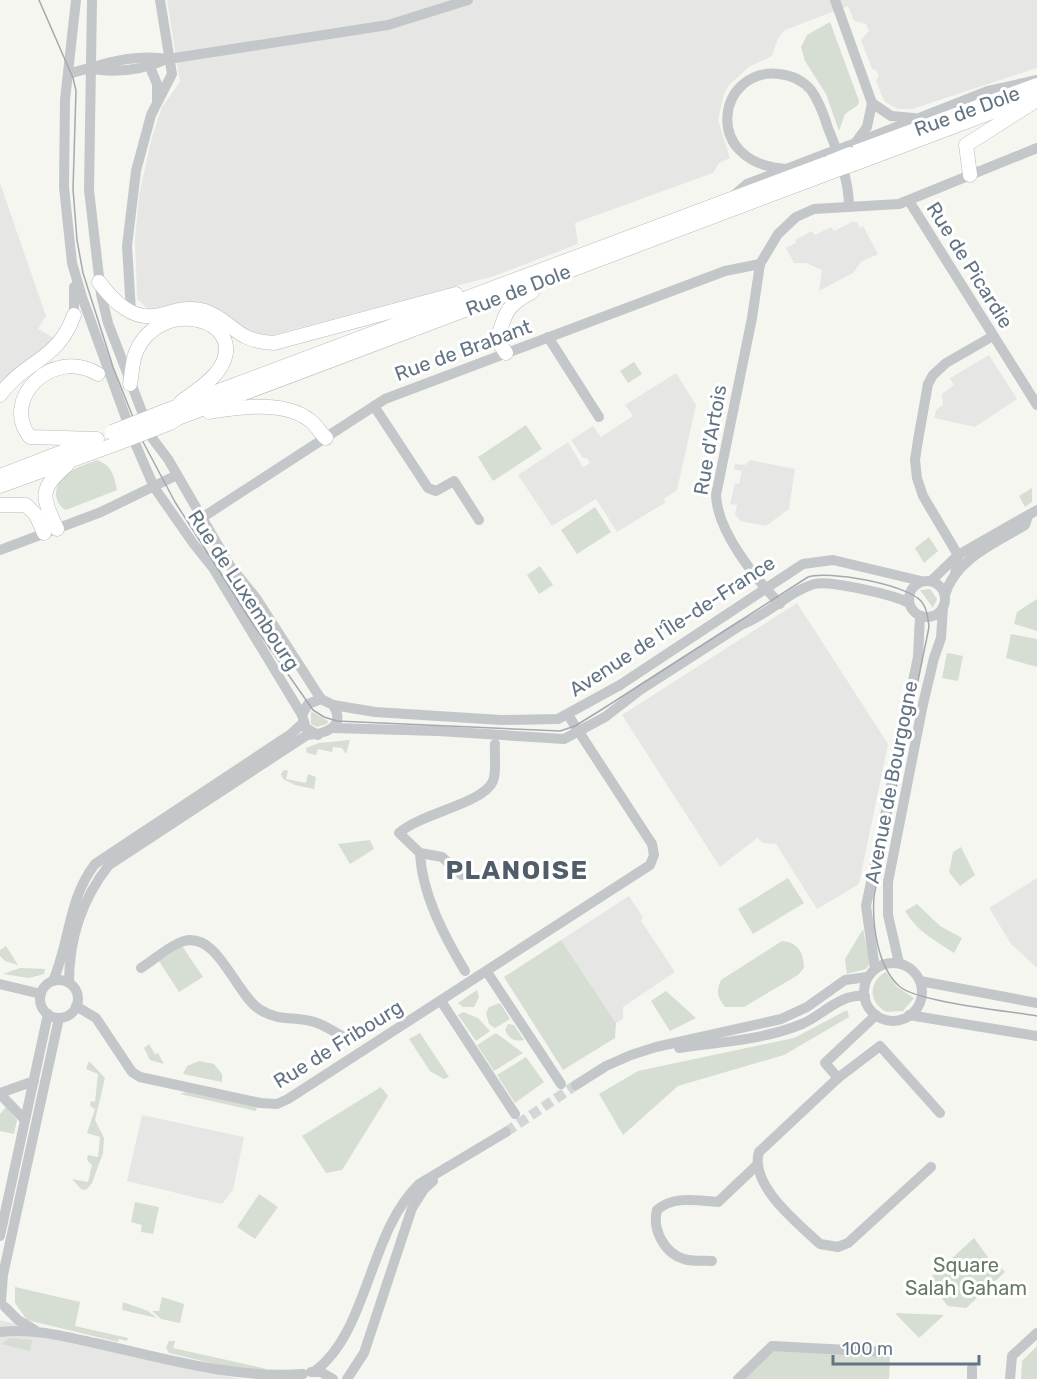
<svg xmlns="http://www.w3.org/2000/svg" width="1037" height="1379" font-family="Rubik,sans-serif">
  <rect width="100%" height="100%" fill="#f6f6f1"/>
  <g fill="#e6e7e5">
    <polygon points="167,0 1037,0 1037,68 912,109 898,109 885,102 881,94 876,80 879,76 876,70 872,69 861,40 869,31 866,24 854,21 848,6 785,30 778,38 772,56 749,67 729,85 724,94 718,120 730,158 719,163 713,173 575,223 578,244 494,276 269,336 245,333 200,302 178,303 149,310 137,299 135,240 139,195 152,137 162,107 180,82"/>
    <polygon points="0,183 46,316 38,329 54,338 0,388"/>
    <polygon points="852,222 857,222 860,228 863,226 878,254 861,262 853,273 819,291 822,270 806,263 794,263 786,248 796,243 795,240 812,231 815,235 831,227 834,231"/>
    <polygon points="989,355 1017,399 975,427 934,418 936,410 943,405 942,394 954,385 950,378"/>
    <polygon points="676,373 696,405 677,490 664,499 666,502 617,532 596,499 552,526 518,475 568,442 583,467 590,463 587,458 583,458 571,440 593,426 601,437 633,416 625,405"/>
    <polygon points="750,460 795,469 789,509 766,526 740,521 735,514 737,505 730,504 735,483 739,484 742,471 734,469 735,464 745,465"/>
    <polygon points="797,603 888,744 859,884 817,909 776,844 763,843 757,838 720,867 622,715"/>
    <polygon points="1037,878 1037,968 1011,944 989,908"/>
    <polygon points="629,896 643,917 641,921 675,972 623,1007 623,1019 616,1023 561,940"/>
    <polygon points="142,1115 244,1137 233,1190 222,1204 127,1181"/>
    <polygon points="0,1320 209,1372 239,1379 0,1379"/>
  </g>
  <g fill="#d6ddd2">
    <polygon points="830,22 859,101 858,105 845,114 839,131 826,94 805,61 801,47 807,35"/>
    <polygon points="634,362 642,374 628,383 620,371"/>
    <polygon points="526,425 542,449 493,481 478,457"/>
    <path d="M97,460C112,466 114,475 117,490L66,510C60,507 57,502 56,495C56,472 80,467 97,460Z"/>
    <polygon points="1032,488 1032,502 1025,507 1019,496"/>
    <polygon points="595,507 611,532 577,554 561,530"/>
    <polygon points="929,537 938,551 924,563 915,548"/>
    <polygon points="540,566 553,585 539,594 527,575"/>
    <polygon points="930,589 937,599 933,608 920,590"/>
    <polygon points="1037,599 1037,631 1014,624 1017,612"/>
    <polygon points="1011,634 1037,639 1037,667 1006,658"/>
    <polygon points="947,653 963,656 958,681 942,678"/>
    <polygon points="311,711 328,721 327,724 317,727 311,724"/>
    <polygon points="350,740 346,754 342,748 333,747 332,752 318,749 316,755 307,753 306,748 319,743"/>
    <polygon points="284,770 288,771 286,779 306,783 308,774 316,777 314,789 295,785 283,779 281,774"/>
    <polygon points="370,840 374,849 350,864 338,844"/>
    <polygon points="961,847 975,875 960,886 949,872 953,852"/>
    <polygon points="788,878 804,903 753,934 738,909"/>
    <path d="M917,904L940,926L962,938L954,953C934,940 917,931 905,911Z"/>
    <polygon points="863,929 870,963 866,969 847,974 845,959"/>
    <polygon points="561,940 616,1023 615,1038 563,1070 504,977"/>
    <path d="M782,941C799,943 803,952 804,968L798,975L744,1007H725C717,997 716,991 721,980Z"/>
    <polygon points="6,946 18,965 5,961 0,956 0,950"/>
    <polygon points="182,946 203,977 179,992 159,961"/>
    <polygon points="20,968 45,969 44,974 29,978 3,974"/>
    <path d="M886,972L897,987L914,998L903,1011L887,1012C868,1003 868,981 886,972Z"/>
    <polygon points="477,990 479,997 474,1007 463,1007 458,1003"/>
    <polygon points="666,991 696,1018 670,1031 651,1001"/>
    <polygon points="500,1003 510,1019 495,1028 489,1024 486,1013 489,1007"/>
    <polygon points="847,1010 849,1017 784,1055 678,1086 623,1135 599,1094 638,1071 794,1038"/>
    <polygon points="463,1012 478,1018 490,1031 476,1041 458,1015"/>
    <path d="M508,1024L514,1025L524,1040C515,1042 509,1039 505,1030Z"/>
    <polygon points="420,1033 449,1077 444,1079 430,1071 409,1039"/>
    <polygon points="496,1033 523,1053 494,1071 477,1045"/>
    <polygon points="149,1044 155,1054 158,1053 164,1064 150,1060 144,1048"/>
    <polygon points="526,1057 544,1082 515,1103 497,1075"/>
    <polygon points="89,1061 105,1078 95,1120 104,1138 103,1153 92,1183 87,1189 82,1190 72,1179 88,1182 92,1165 87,1160 88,1155 98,1157 100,1137 87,1133 95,1109 90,1106 91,1101 95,1102 98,1074 86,1069"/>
    <polygon points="199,1061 214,1064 222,1074 222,1082 183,1074 187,1066"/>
    <polygon points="381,1087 388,1096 342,1170 326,1173 302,1136"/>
    <polygon points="186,1092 257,1107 256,1111 180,1094"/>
    <polygon points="6,1107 17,1120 14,1134 0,1131 0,1114"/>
    <polygon points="259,1194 278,1207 255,1239 237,1227"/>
    <polygon points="135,1202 159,1207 153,1234 141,1232 142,1225 131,1222"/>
    <polygon points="974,1238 990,1260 994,1260 1005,1272 966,1308 948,1306 927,1281"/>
    <polygon points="15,1287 80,1302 75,1326 128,1338 127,1341 119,1339 118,1342 27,1320 15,1303"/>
    <polygon points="162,1297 184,1304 180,1323 161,1319 152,1311 159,1311"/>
    <polygon points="123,1302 148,1311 157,1318 122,1310"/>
    <polygon points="895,1313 944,1315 919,1338"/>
    <polygon points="10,1338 32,1340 30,1351 1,1344"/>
    <polygon points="169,1341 175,1341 173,1348 267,1369 240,1370 169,1353 166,1348"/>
    <polygon points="1037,1346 1037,1379 1021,1379 1022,1361"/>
    <polygon points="772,1350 890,1355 889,1379 742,1379"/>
  </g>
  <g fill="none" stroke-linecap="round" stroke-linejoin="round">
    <polyline stroke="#d1d6d6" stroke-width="10" stroke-dasharray="10 5" stroke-linecap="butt" points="506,1132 576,1085"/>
    <defs>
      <g id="major">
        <polyline points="850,154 1037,85"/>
        <polyline points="854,164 1037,95"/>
        <polyline points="970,175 966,145 1032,103"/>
        <path d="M99,282C113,301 133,322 160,315C175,311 189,306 205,311C234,321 233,341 274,343L456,294"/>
        <path d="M506,353L497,340C505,314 506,305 532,292"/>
        <path d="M130,384C132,374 132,362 136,352C160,295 250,319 220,368C211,382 194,392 181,402"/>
        <path d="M0,395C25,360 58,361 74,315"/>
        <polyline points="165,411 830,162"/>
        <path d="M209,412C240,407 289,399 314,424C318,428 321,434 326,438"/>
        <polyline points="170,423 178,418 834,171"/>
        <path d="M97,439L30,437C0,401 51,346 98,374"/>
        <polyline points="0,476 88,442"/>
        <polyline points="0,486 116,444"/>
        <polyline points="0,505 26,505 36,515 44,533"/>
        <path d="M57,529C42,496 38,490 67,465"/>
      </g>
    </defs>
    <use href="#major" stroke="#b6babe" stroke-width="15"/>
    <g stroke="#c3c7ca" stroke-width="10">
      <polyline points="76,0 65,100 64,187 72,263 82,297 135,443 154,487 193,543 213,568 302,715"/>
      <polyline points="92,0 89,190 101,294 108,323 152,438 168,459 230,566 256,598 321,699"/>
      <polyline points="835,0 872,103 867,127 856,142"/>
      <polyline points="150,67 157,84 157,101"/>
      <path d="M92,69C118,73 143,70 167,59"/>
      <path d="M68,74C102,65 132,53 168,59L388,25L468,0"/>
      <polyline points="872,103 891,116 914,118"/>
      <polyline points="848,146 988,91 1037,80"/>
      <path d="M786,169C700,163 718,67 779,74C792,75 803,81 811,90C819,101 824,115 828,128C838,153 849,179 849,207"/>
      <polyline points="733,196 747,184 828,153"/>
      <polyline points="909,201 1037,405"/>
      <polyline points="131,311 127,246 136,171 151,115 172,74 160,0"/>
      <polyline points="74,315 74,287"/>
      <polyline points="548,337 599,417"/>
      <polyline points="374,406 428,488 436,491 454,481 479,520"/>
      <polyline points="203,517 385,399 725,271 760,264"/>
      <polyline points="0,550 101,512 177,475"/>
      <polyline points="955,575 958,555 923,496 917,478 915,460 918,440 928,384 933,375 946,363 993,336"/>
      <circle cx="927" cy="599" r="18"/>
      <polyline points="931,581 958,555 1037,510"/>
      <path d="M945,595C955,559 996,543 1025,525L1028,516"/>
      <path d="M780,604C755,578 717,531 716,495L752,318L760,264L778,234L796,217L814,209L899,204L1037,148"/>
      <polyline points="333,705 375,712 501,720 558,719 620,685 803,564 833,560 921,581"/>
      <path d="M333,728L438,731L564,739L605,717L640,690L741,625C768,615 788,592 814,584C829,580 895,595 909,603"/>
      <polyline points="420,853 442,857 462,875"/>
      <polyline points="899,963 888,915 888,882 923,704 934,658 941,638 943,607"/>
      <circle cx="893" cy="992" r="29"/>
      <path d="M141,968C154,960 170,945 184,941C218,932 235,993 259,1009C280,1023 297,1015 317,1023C328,1027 339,1035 350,1040"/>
      <polyline points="875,969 866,906 918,657 920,616"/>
      <path d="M465,971C444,936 422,894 420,853L399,833C421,813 483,804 493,781C497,771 494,755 495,744"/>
      <polyline points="487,972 561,1084"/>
      <circle cx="59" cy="999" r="19"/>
      <path d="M53,981C70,942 68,899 95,864L291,734L303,723"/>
      <polyline points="920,981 1037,1003"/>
      <path d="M69,983C69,939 82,899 109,865L307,735C325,734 347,727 333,705L321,699L308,704L302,715L306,728L318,735"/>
      <polyline points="0,984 41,994"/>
      <polyline points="441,1001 515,1114"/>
      <polyline points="76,1006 96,1018 132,1072 140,1077 260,1103 277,1104 288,1099 650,865 654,855 652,844 568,715"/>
      <polyline points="909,1015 1037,1036"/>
      <path d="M679,1048C720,1042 763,1040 802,1024C823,1015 840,993 865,996"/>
      <polyline points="838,1078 825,1063 876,1015"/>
      <polyline points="576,1085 606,1066 631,1055 656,1047 781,1019 807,1007 845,980 868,977"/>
      <polyline points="0,1093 34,1081"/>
      <polyline points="0,1094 25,1120"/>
      <path d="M931,1167L848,1243L838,1247L820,1244C798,1223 749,1185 759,1152L838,1078L880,1046L940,1113"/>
      <polyline points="0,1236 48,1014"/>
      <path d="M712,1261C704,1260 692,1262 684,1259C664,1253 652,1229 657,1210C674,1195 697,1201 718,1202L757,1165"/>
      <polyline points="1,1301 3,1275 59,1018"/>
      <polyline points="5,1307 18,1320 35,1330"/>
      <path d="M0,1332C33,1328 62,1336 95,1343C163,1358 232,1379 303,1374"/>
      <path d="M315,1371C368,1332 369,1232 419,1184L506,1132"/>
      <polyline points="311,1372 321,1372 333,1379"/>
      <polyline points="347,1379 364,1353 412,1208 424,1189 433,1181"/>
      <polyline points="738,1379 772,1346 886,1352"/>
      <polyline points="972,1379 972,1368"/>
      <polyline points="1010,1379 1012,1356 1037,1333"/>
    </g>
    <use href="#major" stroke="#fff" stroke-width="14"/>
    <path stroke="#a3a9af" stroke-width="1.5" d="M39,0L73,78L76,91L73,189L77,240L83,273L113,367L142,440L175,502L255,627L313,710L324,717L337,721L560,731L575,726L601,710L808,577C827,570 906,584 921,601C927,608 928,618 929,627L874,896C872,924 877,966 899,986C916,1002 1009,1011 1037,1016"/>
    <defs>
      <g id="major-bridge">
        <polyline points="830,162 850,154"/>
        <polyline points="834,171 854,164"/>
        <polyline points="112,432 165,411"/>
        <polyline points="116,444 170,423"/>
      </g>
    </defs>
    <use href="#major-bridge" stroke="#b6babe" stroke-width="15" stroke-linecap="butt"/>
    <polyline stroke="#c3c7ca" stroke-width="10" points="828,153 848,146"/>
    <use href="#major-bridge" stroke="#fff" stroke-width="14"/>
  </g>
  <g text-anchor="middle" stroke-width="6" stroke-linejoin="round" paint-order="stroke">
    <g font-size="20" fill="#637584" stroke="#fff">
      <text transform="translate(967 111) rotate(-20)" y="7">Rue de Dole</text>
      <text transform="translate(970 265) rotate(58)" y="7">Rue de Picardie</text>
      <text transform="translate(518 290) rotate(-21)" y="7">Rue de Dole</text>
      <text transform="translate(463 350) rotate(-20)" y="7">Rue de Brabant</text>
      <text transform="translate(710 440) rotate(-80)" y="7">Rue d'Artois</text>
      <text transform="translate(244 590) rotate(57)" y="7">Rue de Luxembourg</text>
      <text transform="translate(672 626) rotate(-33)" y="7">Avenue de l’Île-de-France</text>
      <text transform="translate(891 782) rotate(-79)" y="7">Avenue de Bourgogne</text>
      <text transform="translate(338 1044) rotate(-32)" y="7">Rue de Fribourg</text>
    </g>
    <g font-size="20" fill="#677b62" stroke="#fff">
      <text x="966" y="1272">Square<tspan x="966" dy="23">Salah Gaham</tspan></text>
    </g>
    <g font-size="26" font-weight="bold" letter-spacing="1.5" fill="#515e69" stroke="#fff">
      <text x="517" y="879">PLANOISE</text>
    </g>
  </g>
  <path d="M833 1355v9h146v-9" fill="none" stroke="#637584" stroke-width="3"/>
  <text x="842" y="1355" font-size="18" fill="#637584" stroke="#ffffff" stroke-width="4.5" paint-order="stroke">100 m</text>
</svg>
